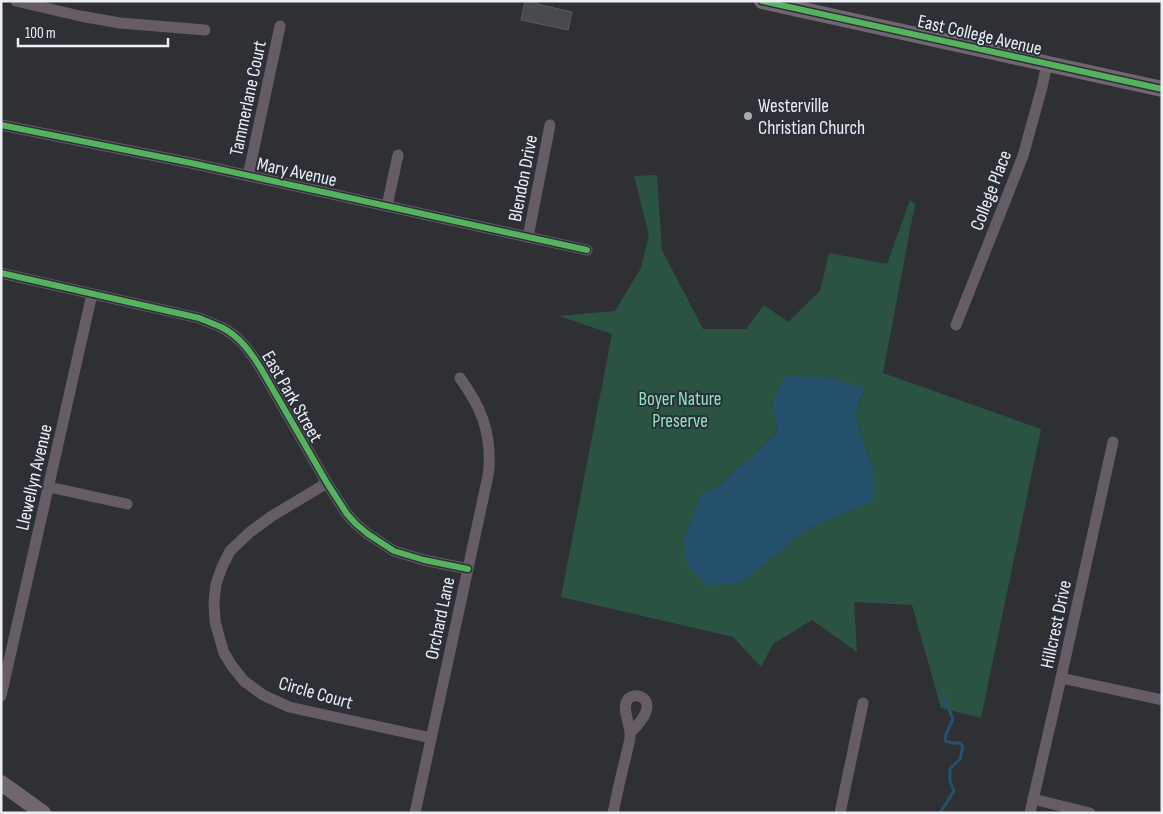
<svg xmlns="http://www.w3.org/2000/svg" width="1163" height="814" font-family="'Sofia Sans Condensed',sans-serif">
  <rect width="100%" height="100%" fill="#2e3034"/>
  <path fill="#2a5342" fill-rule="evenodd" d="M657,175L662,250L703,329H746L764,305L788,322L820,291L829,253L887,264L910,200L915,204L883,373L1041,429L981,718L941,708L912,605L854,602L857,652L812,620L773,644L761,667L733,637L561,597L612,334L559,316L615,311L641,268L649,235L634,176ZM865,388L855,414L874,473L873,500L807,529L759,569L737,584L684,540L701,495L717,488L777,432L772,402Z"/>
  <polygon fill="#24526c" points="785,376 820,377 865,387 855,414 874,473 874,500 807,529 759,569 737,584 705,585 687,566 684,540 701,494 717,488 777,432 772,402"/>
  <g fill="none" stroke-linecap="round" stroke-linejoin="round">
    <polyline stroke="#24526c" stroke-width="3" points="940,813 954,791 950,781 950,769 960,759 963,747 960,743 952,743 945,741 946,734 953,719 943,695"/>
  </g>
  <polygon fill="#484a4e" stroke="#595b5f" points="525,1 537,1 537,4 572,12 568,30 521,20"/>
  <g fill="none" stroke-linecap="round" stroke-linejoin="round">
    <g stroke="#655c65" stroke-width="11">
      <polyline points="16,1 80,16 120,23 205,30"/>
      <polyline points="1,125 191,163 587,250"/>
      <polyline points="248,176 280,26"/>
      <polyline points="387,206 398,155"/>
      <polyline points="528,237 550,125"/>
      <path d="M1,273L199,318C206,321 214,324 221,327C239,336 250,351 260,367L327,483L347,514L356,524L368,534L394,551L424,560L468,569"/>
      <polyline points="956,325 1023,156 1042,87 1047,64"/>
      <polyline points="327,483 272,516 250,532 230,551 222,567 216,584 214,602 215,621 219,636 224,653 232,666 244,681 263,695 289,707 431,738"/>
      <polyline points="49,487 127,504"/>
      <polyline points="1061,678 1162,700"/>
      <polyline points="1,696 92,294"/>
      <polyline points="1033,799 1090,813"/>
      <path d="M415,813L483,499C485,489 488,478 489,468C491,431 481,407 460,378"/>
      <path d="M613,813C617,794 621,775 626,756C627,749 631,740 630,733C630,724 621,707 628,699C635,692 648,697 647,707C646,717 636,727 630,733"/>
      <polyline points="840,813 863,703"/>
      <polyline points="1030,813 1061,678 1113,442"/>
    </g>
    <g stroke="#716670" stroke-width="16">
      <polyline points="762,1 1162,89"/>
      <polyline points="1,783 43,813"/>
    </g>
    <defs>
      <g id="cycleway">
        <polyline points="762,1 1162,89"/>
        <polyline points="1,125 191,163 587,250"/>
        <path d="M1,273L199,318C206,321 214,324 221,327C239,336 250,351 260,367L327,483L347,514L356,524L368,534L394,551L424,560L468,569"/>
      </g>
    </defs>
    <use href="#cycleway" stroke="#2a2f38" stroke-width="9"/>
    <use href="#cycleway" stroke="#56b35d" stroke-width="6"/>
  </g>
  <circle fill="#a9acb1" stroke="#2a2f38" stroke-width="2" cx="748" cy="116" r="5"/>
  <g text-anchor="middle" stroke-width="4" stroke-linejoin="round" paint-order="stroke">
    <g font-size="19" fill="#ebeef4" stroke="#2a2f38">
      <text transform="translate(980 34) rotate(13)" y="7">East College Avenue</text>
      <text transform="translate(247 98) rotate(-78)" y="7">Tammerlane Court</text>
      <text transform="translate(297 171) rotate(12)" y="7">Mary Avenue</text>
      <text transform="translate(522 178) rotate(-79)" y="7">Blendon Drive</text>
      <text transform="translate(990 190) rotate(-69)" y="7">College Place</text>
      <text transform="translate(293 396) rotate(60)" y="7">East Park Street</text>
      <text transform="translate(33 477) rotate(-77)" y="7">Llewellyn Avenue</text>
      <text transform="translate(439 618) rotate(-78)" y="7">Orchard Lane</text>
      <text transform="translate(1055 624) rotate(-78)" y="7">Hillcrest Drive</text>
      <text transform="translate(316 692) rotate(16)" y="7">Circle Court</text>
    </g>
    <g font-size="19" fill="#ebeef4" stroke="#2a2f38" text-anchor="start">
      <text x="758" y="112">Westerville<tspan x="758" dy="22">Christian Church</tspan></text>
    </g>
    <g font-size="19" fill="#8de5be" stroke="#2a2f38">
      <text x="680" y="405">Boyer Nature<tspan x="680" dy="22">Preserve</tspan></text>
    </g>
  </g>
  <rect width="1163" height="814" fill="none" stroke="#ebeef4" stroke-width="5"/>
  <path d="M18 38v8h150v-8" fill="none" stroke="#ebeef4" stroke-width="2.5"/>
  <text x="25" y="38" font-size="15" fill="#ebeef4" stroke="#2a2f38" stroke-width="4" paint-order="stroke">100 m</text>
</svg>
